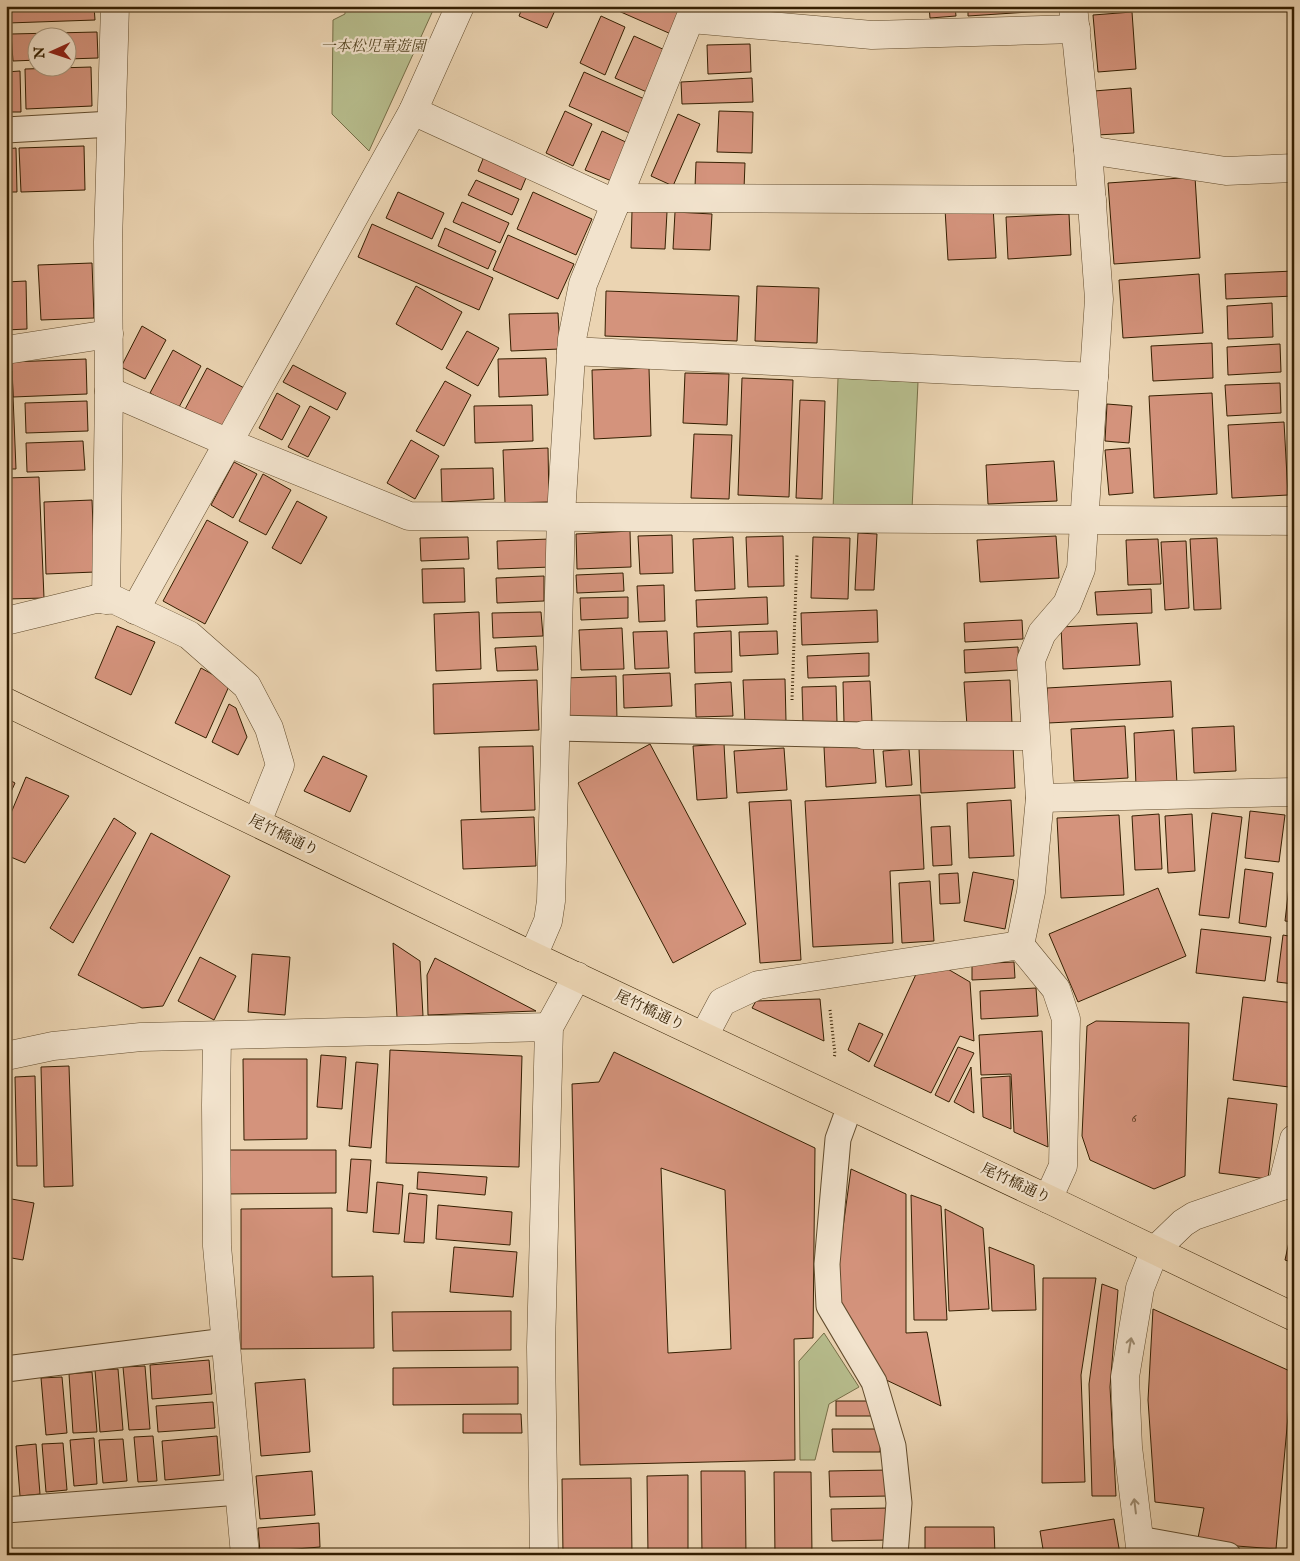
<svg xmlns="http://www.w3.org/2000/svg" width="1300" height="1561" font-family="'IM FELL English','Noto Serif JP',serif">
  <rect width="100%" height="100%" fill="#ebd4b2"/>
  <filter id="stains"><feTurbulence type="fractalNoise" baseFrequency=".004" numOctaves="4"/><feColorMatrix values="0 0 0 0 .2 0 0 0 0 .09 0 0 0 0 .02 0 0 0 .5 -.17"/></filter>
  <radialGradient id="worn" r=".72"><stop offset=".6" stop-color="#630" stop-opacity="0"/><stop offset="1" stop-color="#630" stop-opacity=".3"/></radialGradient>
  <g fill="#b7bd8d" stroke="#766e47">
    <polygon points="345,6 435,6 369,151 332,114 333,20 345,14"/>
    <polygon points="838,378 918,382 912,509 833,510"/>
    <polygon points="824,1333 859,1387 829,1404 815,1460 800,1460 799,1361"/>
  </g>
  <g fill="#d4937c" stroke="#351f01" fill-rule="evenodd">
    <polygon points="7,6 94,6 95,20 8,23"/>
    <polygon points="523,6 557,6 547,28 519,16"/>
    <polygon points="615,6 683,6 671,34 614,9"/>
    <polygon points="891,6 913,6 913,10 891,8"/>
    <polygon points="929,6 955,6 956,16 930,18"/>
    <polygon points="968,6 1043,6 1044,11 968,16"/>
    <polygon points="1132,12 1136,69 1098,72 1093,15"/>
    <polygon points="601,16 625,27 605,75 580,63"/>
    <polygon points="97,32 98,58 68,59 68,38 38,38 38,60 13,61 11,34"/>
    <polygon points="634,36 667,51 649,93 615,78"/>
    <polygon points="750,44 751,72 708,74 707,45"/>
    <polygon points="91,67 92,106 26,109 25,69"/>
    <polygon points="20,71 21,112 6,112 6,72"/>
    <polygon points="584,72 649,101 634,135 569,106"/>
    <polygon points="752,78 753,102 682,104 681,82"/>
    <polygon points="1131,88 1134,133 1097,135 1094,91"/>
    <polygon points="565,111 592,124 573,166 546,153"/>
    <polygon points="719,111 753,112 752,153 717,152"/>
    <polygon points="678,114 700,124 673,186 651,176"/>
    <polygon points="602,131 630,144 614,182 585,170"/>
    <polygon points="84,146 85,190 21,192 19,148"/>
    <polygon points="16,148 17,192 6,192 6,149"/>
    <polygon points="485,154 528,173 521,190 478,171"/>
    <polygon points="696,162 745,163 744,189 695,187"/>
    <polygon points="1195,177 1200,258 1114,264 1108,183"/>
    <polygon points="476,180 519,199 512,215 468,195"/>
    <polygon points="398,192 444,213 432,239 386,218"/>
    <polygon points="533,192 592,219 576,255 517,229"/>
    <polygon points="462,202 509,223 500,243 453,222"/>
    <polygon points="993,206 996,258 948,260 945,209"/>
    <polygon points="632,211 667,212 665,249 631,248"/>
    <polygon points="675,212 712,214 710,250 673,249"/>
    <polygon points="1069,214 1071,255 1008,259 1006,217"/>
    <polygon points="372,224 493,278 479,310 358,257"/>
    <polygon points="445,228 496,251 488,269 438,246"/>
    <polygon points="508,235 574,264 558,299 493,270"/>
    <polygon points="92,263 94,318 41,320 38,265"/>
    <polygon points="1294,271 1294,296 1226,299 1225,274"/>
    <polygon points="1199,274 1203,333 1123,338 1119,280"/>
    <polygon points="26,281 27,329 6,330 6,282"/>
    <polygon points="416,286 462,312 442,350 396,324"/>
    <polygon points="757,286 819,288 817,343 755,341"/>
    <polygon points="606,291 739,296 737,341 605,336"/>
    <polygon points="1272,303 1273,337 1228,339 1227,306"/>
    <polygon points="558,313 560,349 511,351 509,314"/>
    <polygon points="142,326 166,340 145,379 121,367"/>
    <polygon points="467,331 499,348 478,386 446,368"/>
    <polygon points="1212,343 1213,378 1153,381 1151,346"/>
    <polygon points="1280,344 1281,372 1228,375 1227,347"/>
    <polygon points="173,350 201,366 178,409 150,393"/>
    <polygon points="546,358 548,395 499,397 498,359"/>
    <polygon points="86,359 87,394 13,397 12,362"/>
    <polygon points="293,365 346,393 337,410 283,382"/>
    <polygon points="207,368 246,389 221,434 183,413"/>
    <polygon points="649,368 651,436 594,439 592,370"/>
    <polygon points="6,371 12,371 16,469 6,469"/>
    <polygon points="685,373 729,374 727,425 683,423"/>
    <polygon points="742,378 793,380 789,497 738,495"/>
    <polygon points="445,381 471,395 444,446 416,431"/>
    <polygon points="1280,383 1281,413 1227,416 1225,385"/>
    <polygon points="277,393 300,406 282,440 259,428"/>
    <polygon points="1212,393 1217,494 1154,498 1149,396"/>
    <polygon points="800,400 825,401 822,499 796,498"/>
    <polygon points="87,401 88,431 26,433 25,403"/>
    <polygon points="1107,404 1132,406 1129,443 1105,441"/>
    <polygon points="532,405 533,441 475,443 474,406"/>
    <polygon points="310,406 330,417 308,457 288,447"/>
    <polygon points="1284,422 1288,495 1232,498 1228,425"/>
    <polygon points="694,434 732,435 729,499 691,498"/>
    <polygon points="411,440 439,456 415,499 387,483"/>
    <polygon points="83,441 85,470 27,472 26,443"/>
    <polygon points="548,448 549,502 505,503 503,450"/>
    <polygon points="1130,448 1133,493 1109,495 1105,450"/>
    <polygon points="1054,461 1057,501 988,504 986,465"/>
    <polygon points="234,462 257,474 233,518 211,505"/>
    <polygon points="493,468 494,499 442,502 441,469"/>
    <polygon points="263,474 291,490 266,535 239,521"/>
    <polygon points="39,477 44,598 7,599 6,478"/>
    <polygon points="92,500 95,572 46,574 44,502"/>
    <polygon points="297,501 327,517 301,564 272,548"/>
    <polygon points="207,520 248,542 205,624 163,601"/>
    <polygon points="630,531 631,567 577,569 576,534"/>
    <polygon points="858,533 877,534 874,590 855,590"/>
    <polygon points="672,535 673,573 640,574 638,536"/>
    <polygon points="783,536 784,586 748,587 746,537"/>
    <polygon points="1056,536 1059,578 980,582 977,540"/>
    <polygon points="468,537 469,559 421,561 420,538"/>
    <polygon points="733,537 735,589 695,591 693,539"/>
    <polygon points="813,537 850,538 848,599 811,598"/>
    <polygon points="1217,538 1221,609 1194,610 1190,539"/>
    <polygon points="550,539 551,567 498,569 497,541"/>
    <polygon points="1158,539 1161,584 1128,585 1126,540"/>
    <polygon points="1186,541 1189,608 1165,610 1161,542"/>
    <polygon points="464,568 465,602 423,603 422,569"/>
    <polygon points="623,573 624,591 577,593 576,575"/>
    <polygon points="544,576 544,601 497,603 496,578"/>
    <polygon points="664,585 665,621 639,622 637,586"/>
    <polygon points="1151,589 1152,613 1097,615 1095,592"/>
    <polygon points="628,597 628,618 581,620 580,598"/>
    <polygon points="767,597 768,624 697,627 696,600"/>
    <polygon points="877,610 878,642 802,645 801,613"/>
    <polygon points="479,612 481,669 436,671 434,614"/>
    <polygon points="541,612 543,636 493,638 492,613"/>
    <polygon points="1022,620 1023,639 965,642 964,623"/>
    <polygon points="1137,623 1140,665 1063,669 1061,627"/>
    <polygon points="117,626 155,642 131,695 95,678"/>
    <polygon points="622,628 624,669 581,670 579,630"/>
    <polygon points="667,631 669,668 635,669 633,632"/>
    <polygon points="731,631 732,672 695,673 694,633"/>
    <polygon points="777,631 778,654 740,656 739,632"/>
    <polygon points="536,646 538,670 497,671 495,648"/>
    <polygon points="1018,647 1019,670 965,673 964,650"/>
    <polygon points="869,653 869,676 808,678 807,656"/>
    <polygon points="201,668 230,684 206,738 175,723"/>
    <polygon points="670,673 672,706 624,708 623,675"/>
    <polygon points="616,676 617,720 568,722 566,678"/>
    <polygon points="785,679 786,721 745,723 743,680"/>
    <polygon points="537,680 539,730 434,734 433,684"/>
    <polygon points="1010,680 1012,724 967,726 964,682"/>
    <polygon points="870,681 872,722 844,723 843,682"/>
    <polygon points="1171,681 1173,717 1048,723 1047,688"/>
    <polygon points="731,682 733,716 696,717 695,684"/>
    <polygon points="836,686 837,722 803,723 802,687"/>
    <polygon points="229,704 236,708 247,737 238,755 212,742"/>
    <polygon points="1125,726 1128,778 1074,781 1071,729"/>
    <polygon points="1234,726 1236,771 1194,773 1192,728"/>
    <polygon points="1174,730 1177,784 1136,786 1134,733"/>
    <polygon points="873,743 876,783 826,787 824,747"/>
    <polygon points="650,744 746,924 673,963 578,783"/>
    <polygon points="724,744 727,798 697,800 693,746"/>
    <polygon points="1013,745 1015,788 921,793 919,749"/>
    <polygon points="533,746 535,810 481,812 479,747"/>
    <polygon points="784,748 787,790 737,793 734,751"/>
    <polygon points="909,749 912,785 886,787 883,751"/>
    <polygon points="323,756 367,776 350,812 304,791"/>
    <polygon points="26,777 69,796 25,863 6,855 6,825"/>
    <polygon points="6,778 15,783 6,803"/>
    <polygon points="920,795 924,869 890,871 893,943 813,947 805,801"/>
    <polygon points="791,800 801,960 760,963 749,802"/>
    <polygon points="1011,800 1014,856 969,858 967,803"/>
    <polygon points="1250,811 1285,815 1279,862 1245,858"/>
    <polygon points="1212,813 1242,817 1229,918 1199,915"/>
    <polygon points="1159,814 1162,869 1135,870 1132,816"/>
    <polygon points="1192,814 1195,871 1168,873 1165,816"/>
    <polygon points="1119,815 1124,895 1061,898 1057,818"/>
    <polygon points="1294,815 1294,846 1290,845"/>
    <polygon points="534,817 536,866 463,869 461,820"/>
    <polygon points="114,818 136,833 73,943 50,928"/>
    <polygon points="950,826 952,865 933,866 931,827"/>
    <polygon points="151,833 230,876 163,1006 142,1008 78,975"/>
    <polygon points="1292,860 1294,860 1294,922 1285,921"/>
    <polygon points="1245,869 1273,873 1266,927 1239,923"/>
    <polygon points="973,872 1014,880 1005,929 964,921"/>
    <polygon points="958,873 960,903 940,904 939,874"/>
    <polygon points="930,881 934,941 902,943 899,883"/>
    <polygon points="1158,888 1186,956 1078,1002 1049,934"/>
    <polygon points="1201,929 1271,937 1265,981 1196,973"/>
    <polygon points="1283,935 1294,937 1294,984 1277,982"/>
    <polygon points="393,943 420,961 423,1016 397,1017"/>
    <polygon points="252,954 290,957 285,1015 248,1012"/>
    <polygon points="200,957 236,976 214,1020 178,1001"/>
    <polygon points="435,958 536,1011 428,1015 427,975"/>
    <polygon points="1014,962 1015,978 972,980 972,964"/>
    <polygon points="946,968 970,982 974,1041 960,1036 931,1093 874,1066 917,972"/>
    <polygon points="1036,988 1038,1016 981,1019 980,991"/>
    <polygon points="1243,997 1294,1003 1294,1045 1289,1087 1233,1080"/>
    <polygon points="820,999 824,1041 752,1008 756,1001"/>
    <polygon points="1096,1021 1189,1023 1185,1176 1154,1189 1090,1160 1082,1136 1087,1026"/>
    <polygon points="859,1023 883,1034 869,1062 848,1050"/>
    <polygon points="1042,1031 1048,1147 1014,1132 1011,1074 981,1075 979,1035"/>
    <polygon points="958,1047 974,1053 949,1102 935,1095"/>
    <polygon points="390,1050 522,1056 519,1167 386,1163"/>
    <path d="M614,1052L815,1148L813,1338L794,1339L795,1460L580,1465L572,1084L599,1082ZM661,1168L725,1190L731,1349L668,1353Z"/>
    <polygon points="321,1055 346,1057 342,1109 317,1107"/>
    <polygon points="243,1059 307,1059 307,1139 244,1140"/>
    <polygon points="356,1062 378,1064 371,1148 349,1146"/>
    <polygon points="69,1066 73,1186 44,1187 41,1067"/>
    <polygon points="971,1067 974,1113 954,1102"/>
    <polygon points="35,1076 37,1166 17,1166 15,1077"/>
    <polygon points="1010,1076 1011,1129 983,1117 981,1078"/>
    <polygon points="1228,1098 1277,1104 1268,1179 1219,1173"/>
    <polygon points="224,1150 336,1150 336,1193 224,1194"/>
    <polygon points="351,1159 371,1160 367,1213 347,1211"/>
    <polygon points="851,1169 906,1194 906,1333 927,1332 941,1406 882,1378 844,1309 835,1286"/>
    <polygon points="418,1172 487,1177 485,1195 417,1189"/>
    <polygon points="377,1182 403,1185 399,1234 373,1232"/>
    <polygon points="409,1193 427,1195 424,1243 404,1242"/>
    <polygon points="911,1195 941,1206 947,1320 914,1320"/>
    <polygon points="6,1198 34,1203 23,1260 6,1257"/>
    <polygon points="438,1205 512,1212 510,1245 436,1239"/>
    <polygon points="332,1208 332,1277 373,1276 374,1348 241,1349 241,1209"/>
    <polygon points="945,1209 983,1228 989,1309 949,1311"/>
    <polygon points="1294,1219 1294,1263 1285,1260"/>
    <polygon points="454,1247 517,1252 513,1297 450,1292"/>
    <polygon points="989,1247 1034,1265 1036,1310 992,1311"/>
    <polygon points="1043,1278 1096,1278 1081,1375 1085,1482 1042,1483"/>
    <polygon points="1102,1284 1118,1290 1110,1387 1116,1496 1092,1496 1089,1384"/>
    <polygon points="1153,1309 1292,1372 1276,1549 1197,1543 1204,1508 1155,1502 1148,1400"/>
    <polygon points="511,1311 511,1350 393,1351 392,1312"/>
    <polygon points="209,1360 212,1394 152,1399 150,1365"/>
    <polygon points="145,1366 150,1429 129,1430 123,1367"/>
    <polygon points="518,1367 518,1404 393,1405 393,1368"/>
    <polygon points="118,1369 123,1430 100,1432 95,1370"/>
    <polygon points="92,1372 97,1432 73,1433 69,1374"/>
    <polygon points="62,1377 67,1433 46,1435 41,1378"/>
    <polygon points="305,1379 310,1452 261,1456 255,1383"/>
    <rect x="836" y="1401" width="38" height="15"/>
    <polygon points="213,1402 215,1428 158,1432 156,1406"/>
    <polygon points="463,1414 521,1414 522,1433 463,1433"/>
    <polygon points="832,1429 881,1429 880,1452 833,1452"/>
    <polygon points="153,1436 157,1481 138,1482 134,1437"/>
    <polygon points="217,1436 220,1475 165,1480 162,1441"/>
    <polygon points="94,1438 97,1484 74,1486 70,1440"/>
    <polygon points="123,1439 127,1481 103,1483 99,1440"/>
    <polygon points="63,1443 67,1490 46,1492 42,1444"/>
    <polygon points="36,1444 40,1494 20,1496 16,1446"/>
    <polygon points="889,1470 889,1496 830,1497 829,1471"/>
    <polygon points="312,1471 315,1515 260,1519 256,1476"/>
    <polygon points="701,1471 745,1471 746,1555 702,1555"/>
    <polygon points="774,1472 811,1472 812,1555 775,1555"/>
    <polygon points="688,1475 688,1555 648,1555 647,1476"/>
    <polygon points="631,1478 632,1555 563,1555 562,1479"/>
    <polygon points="889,1508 890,1540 832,1541 831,1509"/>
    <polygon points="1114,1519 1120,1554 1044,1555 1040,1531"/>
    <polygon points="319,1523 320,1547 260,1552 258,1528"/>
    <polygon points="925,1527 994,1527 995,1555 925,1555"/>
    <rect x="829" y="1551" width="42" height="4"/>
  </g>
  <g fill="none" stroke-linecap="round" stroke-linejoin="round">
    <defs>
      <g id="lane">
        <polyline points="6,130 112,124"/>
        <polyline points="556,728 864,735"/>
        <polyline points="850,1106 838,1139 827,1264 829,1306 874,1382 893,1446 899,1503 895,1555"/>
        <polyline points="6,1369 226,1341"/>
        <polyline points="6,1510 239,1492"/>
        <polyline points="1139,1539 1228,1555"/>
      </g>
      <g id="street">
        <polyline points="691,19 872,35 1076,29"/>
        <polyline points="413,111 616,204"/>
        <polyline points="1088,150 1226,171 1294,168"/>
        <polyline points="618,198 1092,200"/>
        <polyline points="6,350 109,334"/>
        <polyline points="571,351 1094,377"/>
        <polyline points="109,391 229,443 409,516 1294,521"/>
        <polyline points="106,600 109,391 108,242 115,6"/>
        <polyline points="135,610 413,111 460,6"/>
        <polyline points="6,621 96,599 115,600 189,635 247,686 269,728 280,765 257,822"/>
        <polyline points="864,735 1035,736"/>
        <polyline points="1040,798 1294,792"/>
        <polyline points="1020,945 1031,892 1040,798 1031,660 1042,633 1067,604 1081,569 1099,299 1088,150 1073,6"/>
        <polyline points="533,956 548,921 551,901 561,515 572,339 583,284 695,6"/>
        <polyline points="217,1036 216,1105 217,1246 245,1555"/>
        <polyline points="704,1036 722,1002 758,985 1020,945 1056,989 1066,1019 1063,1166 1048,1199"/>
        <polyline points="6,1056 53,1046 141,1037 549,1027"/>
        <polyline points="1282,1186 1294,1139"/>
        <polyline points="544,1555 541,1347 549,1027 577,976"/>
        <polyline points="1141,1555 1128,1447 1125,1377 1140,1288 1155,1250 1183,1223 1194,1216 1282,1186 1294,1183"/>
      </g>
      <polyline id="primary" points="6,702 533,956 1048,1199 1294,1317"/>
    </defs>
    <use href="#lane" stroke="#624c2d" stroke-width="27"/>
    <use href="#street" stroke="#624c2d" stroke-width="29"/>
    <use href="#primary" stroke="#351f01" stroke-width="29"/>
    <g stroke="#351f01" stroke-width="3" stroke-dasharray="1 2.5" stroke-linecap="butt">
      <polyline points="792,700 797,554"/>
      <polyline points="830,1010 835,1054 834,1058"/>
    </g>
    <use href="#lane" stroke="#f2e3cd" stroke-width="25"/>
    <use href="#street" stroke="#f2e3cd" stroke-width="28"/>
    <use href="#primary" stroke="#ebd4b2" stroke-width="28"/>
  </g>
  <defs><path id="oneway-shaft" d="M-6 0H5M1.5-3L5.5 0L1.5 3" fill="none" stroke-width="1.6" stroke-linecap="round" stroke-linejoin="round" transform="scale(1.25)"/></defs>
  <g stroke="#9d8b71">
    <use href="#oneway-shaft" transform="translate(1130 1345) rotate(-80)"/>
    <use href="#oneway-shaft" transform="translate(1135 1506) rotate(-97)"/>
  </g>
  <g text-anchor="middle" stroke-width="4.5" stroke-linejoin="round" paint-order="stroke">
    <g font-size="12" fill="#5d3c20">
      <text x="1134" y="1122">6</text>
    </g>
    <g font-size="15" font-style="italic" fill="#564624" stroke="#f2e3cd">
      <text x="373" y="51">一本松児童遊園</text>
    </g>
    <g font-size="15" fill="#351f01" stroke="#f2e3cd">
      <text transform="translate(284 835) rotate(26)" y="5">尾竹橋通り</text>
      <text transform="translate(650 1010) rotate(25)" y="5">尾竹橋通り</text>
      <text transform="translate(1016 1183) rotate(25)" y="5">尾竹橋通り</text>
    </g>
  </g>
  <rect width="1300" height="1561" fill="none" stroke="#ebd4b2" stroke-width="25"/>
  <rect x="8" y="8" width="1285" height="1546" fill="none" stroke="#351f01" stroke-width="2.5"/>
  <rect x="12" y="12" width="1275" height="1536" fill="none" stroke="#351f01"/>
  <g transform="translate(52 52) rotate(267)"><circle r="24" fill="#f2e3cd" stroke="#a6957b"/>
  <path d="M0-4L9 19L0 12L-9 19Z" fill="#8f2418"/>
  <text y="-8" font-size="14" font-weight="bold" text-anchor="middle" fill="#351f01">N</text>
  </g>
  <rect width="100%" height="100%" filter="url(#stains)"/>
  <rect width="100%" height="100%" fill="url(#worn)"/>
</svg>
